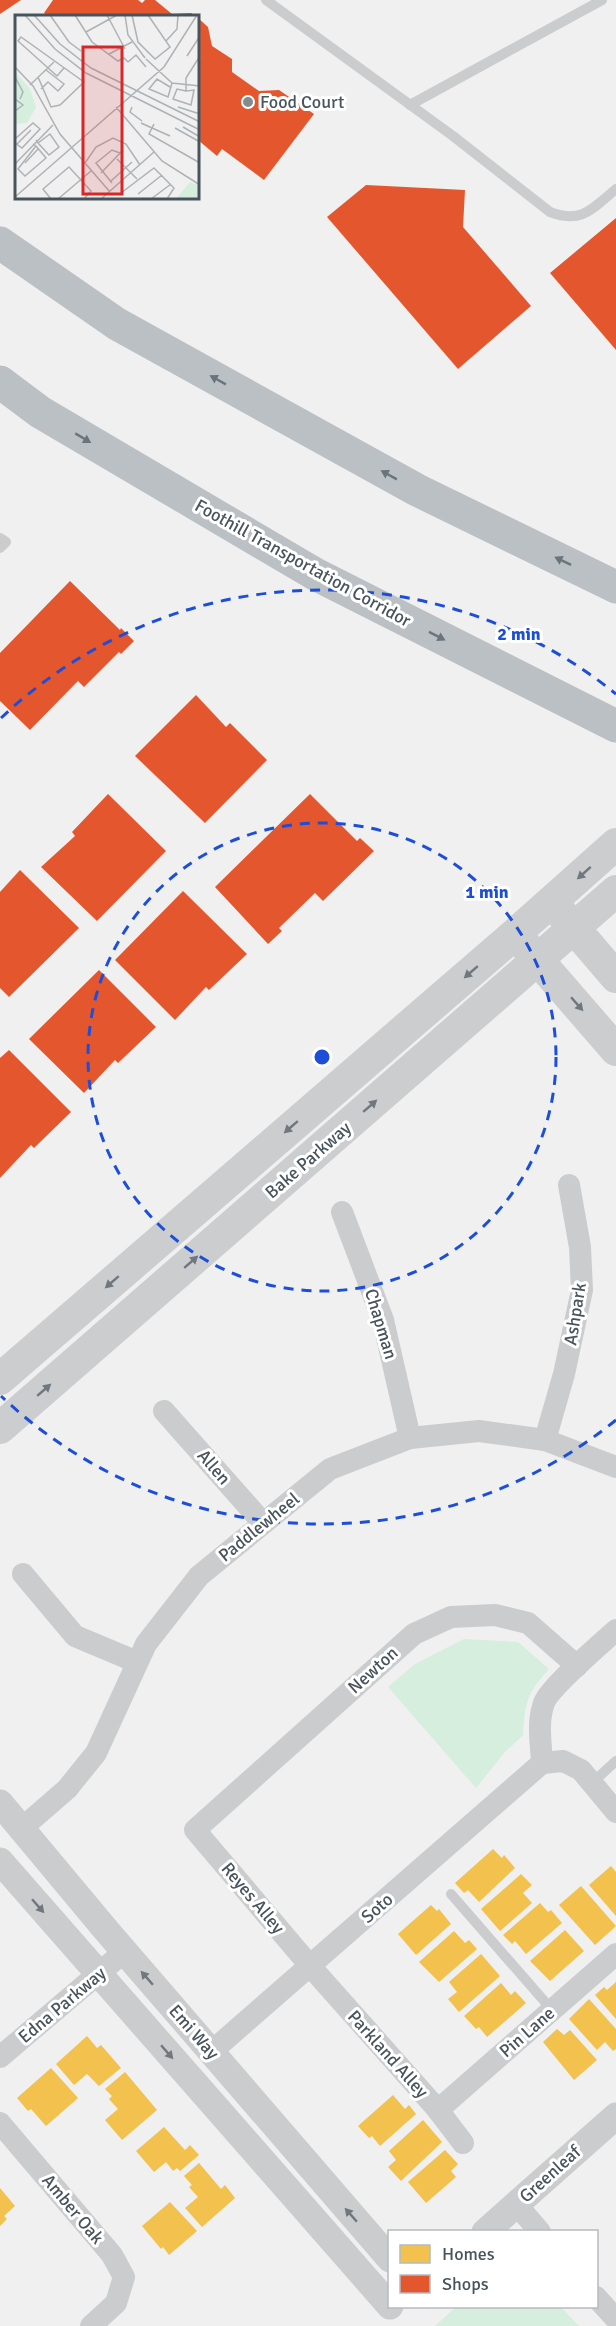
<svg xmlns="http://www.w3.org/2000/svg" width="616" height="2326" font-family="Signika,sans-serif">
  <rect width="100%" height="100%" fill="#f0f0f0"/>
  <g fill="#d5eedd">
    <path d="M464,1639L518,1642L549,1669C527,1693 525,1703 523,1735L505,1752L476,1788L388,1687L415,1664Z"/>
    <polygon points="457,2306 561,2307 579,2326 435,2326"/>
  </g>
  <g fill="#f2c14e">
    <polygon points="493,1849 502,1858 504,1855 515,1868 479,1902 468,1890 464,1893 455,1883"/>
    <polygon points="611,1866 616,1872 616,1916 589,1885"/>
    <polygon points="521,1874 532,1885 523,1893 532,1903 500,1931 481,1909"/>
    <polygon points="581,1886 616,1926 595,1945 559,1905"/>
    <polygon points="540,1903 548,1912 551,1910 562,1923 526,1954 515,1941 512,1944 503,1935"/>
    <polygon points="431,1905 437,1911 439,1909 451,1924 416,1955 398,1934"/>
    <polygon points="565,1930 584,1951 550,1981 530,1961"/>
    <polygon points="454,1931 465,1943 469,1940 477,1949 439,1982 419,1962"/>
    <polygon points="481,1954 500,1976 459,2012 448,1999 457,1992 449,1982"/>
    <polygon points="616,1982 616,2019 595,1995 604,1987 607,1990"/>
    <polygon points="501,1983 511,1995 515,1991 526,2003 487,2037 479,2027 476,2029 464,2016"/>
    <polygon points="589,1999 616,2029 616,2049 613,2051 605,2042 597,2050 569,2019"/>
    <polygon points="557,2029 564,2035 570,2030 597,2060 574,2080 543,2042"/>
    <polygon points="87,2036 97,2048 101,2045 121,2068 99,2086 87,2074 74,2085 56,2064"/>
    <polygon points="51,2068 78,2098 46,2126 31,2109 28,2111 17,2098"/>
    <polygon points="125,2072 157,2110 122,2140 105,2120 118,2109 109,2099 112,2096 105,2089"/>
    <polygon points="393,2095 405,2109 409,2105 416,2114 380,2146 372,2136 369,2138 358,2126"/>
    <polygon points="423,2120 442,2142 401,2181 388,2167 396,2160 389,2151"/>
    <polygon points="164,2127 185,2150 190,2145 199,2155 180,2171 177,2168 173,2171 166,2162 154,2172 136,2151"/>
    <polygon points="445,2150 458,2164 451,2171 456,2177 426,2203 408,2182"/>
    <polygon points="199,2163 221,2189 225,2185 235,2198 202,2227 185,2208 198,2197 189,2187 192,2185 184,2176"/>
    <polygon points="0,2188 15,2206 4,2216 7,2219 0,2226"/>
    <polygon points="170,2202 197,2231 169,2255 163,2247 161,2249 142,2226"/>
  </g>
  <g fill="#e4572e">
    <polygon points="0,0 21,0 0,14"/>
    <polygon points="53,0 138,0 142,3 145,0 155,0 172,14 191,13 196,16 48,16 44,13"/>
    <polygon points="198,18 208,27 212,46 232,59 232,72 259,91 279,90 314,114 264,180 222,149 217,156 198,140"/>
    <polygon points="366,185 465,190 463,227 531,306 458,369 327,217"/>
    <polygon points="616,218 616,350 550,273"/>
    <polygon points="70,581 120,630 121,628 134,641 121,654 119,652 84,687 78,681 30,730 0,701 0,653"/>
    <polygon points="196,695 226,727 230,723 267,760 205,823 135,756"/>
    <polygon points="108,794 166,851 97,921 41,867 75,836 72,832"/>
    <polygon points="310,794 357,841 360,838 374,851 323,901 315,893 279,928 282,931 268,944 215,887"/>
    <polygon points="20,870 79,928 9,997 0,988 0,892"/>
    <polygon points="183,891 247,954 209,990 206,987 175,1020 115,960"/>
    <polygon points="99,970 156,1027 118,1063 115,1060 84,1093 29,1039"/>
    <polygon points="9,1050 71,1112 34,1148 31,1145 0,1178 0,1058"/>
  </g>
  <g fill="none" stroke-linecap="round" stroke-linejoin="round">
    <g stroke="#caccce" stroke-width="10">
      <path d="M266,0L453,136L550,212C582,224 592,209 616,189"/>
      <polyline points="410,105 602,0"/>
      <polyline points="0,538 6,542 0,548"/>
      <polyline points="592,1783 616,1761"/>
      <polyline points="451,1894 552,2010"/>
    </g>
    <g stroke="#caccce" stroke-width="22">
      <polyline points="342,1212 383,1320 410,1438"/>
      <polyline points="164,1411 263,1523"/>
      <polyline points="545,1440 564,1374 582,1290 580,1247 569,1185"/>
      <polyline points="23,1574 75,1636 137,1662"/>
      <path d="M542,1763C541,1743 537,1722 544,1703C549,1688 602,1643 616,1630"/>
      <polyline points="542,1763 563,1761 581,1770 616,1812"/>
      <polyline points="22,1828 67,1789 96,1753 146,1644 199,1576 330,1469 410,1438 479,1431 545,1440 616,1467"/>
      <polyline points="211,2052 542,1763"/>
      <polyline points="0,2057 124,1952"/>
      <polyline points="438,2110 616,1954"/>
      <polyline points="0,2123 112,2255 124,2277 116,2303 91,2326"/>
      <polyline points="463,2143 438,2110 311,1967 195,1830 414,1634 451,1617 495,1615 528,1623 577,1666"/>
      <polyline points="516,2204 540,2232"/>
      <polyline points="596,2297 616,2319"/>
    </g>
    <g stroke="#caccce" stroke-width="27">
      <polyline points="0,1803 106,1930 390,2259"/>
      <polyline points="0,1861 390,2306"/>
      <polyline points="485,2232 616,2116"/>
    </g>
    <g stroke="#cbcdcf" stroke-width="32">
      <polyline points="562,914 616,977"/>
      <polyline points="524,944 616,1050"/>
      <polyline points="0,1379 515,934 616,844"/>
      <polyline points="0,1428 616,891"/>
    </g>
    <g stroke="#bbc0c4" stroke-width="33">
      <polyline points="0,243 117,324 417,490 616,587"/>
      <polyline points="0,382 40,412 315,574 616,726"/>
    </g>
  </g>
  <defs><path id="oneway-solid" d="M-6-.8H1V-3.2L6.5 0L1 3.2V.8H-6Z" transform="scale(1.5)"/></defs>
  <g fill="#6a747b">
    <use href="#oneway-solid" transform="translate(218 380) rotate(-151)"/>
    <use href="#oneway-solid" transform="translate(83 438) rotate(31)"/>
    <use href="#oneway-solid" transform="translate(389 475) rotate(-151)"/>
    <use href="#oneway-solid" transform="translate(563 561) rotate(-154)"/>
    <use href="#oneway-solid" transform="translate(437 636) rotate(27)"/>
  </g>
  <g fill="#6f787e">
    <use href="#oneway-solid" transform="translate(584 873) rotate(138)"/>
    <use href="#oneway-solid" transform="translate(471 972) rotate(139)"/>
    <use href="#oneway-solid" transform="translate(577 1004) rotate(49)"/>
    <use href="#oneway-solid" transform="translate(370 1106) rotate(-41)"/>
    <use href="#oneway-solid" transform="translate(291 1127) rotate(139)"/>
    <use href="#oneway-solid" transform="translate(191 1262) rotate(-41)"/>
    <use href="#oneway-solid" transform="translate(112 1282) rotate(139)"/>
    <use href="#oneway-solid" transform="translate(44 1390) rotate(-41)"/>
    <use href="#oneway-solid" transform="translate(38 1906) rotate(49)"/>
    <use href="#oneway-solid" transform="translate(147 1978) rotate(-131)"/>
    <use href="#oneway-solid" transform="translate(167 2052) rotate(49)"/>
    <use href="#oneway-solid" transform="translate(351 2215) rotate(-131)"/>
  </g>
  <g fill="none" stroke="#1d4ed8" stroke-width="3" stroke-dasharray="10 8">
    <circle cx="322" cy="1057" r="234"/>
    <path d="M616 1420A467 467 0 0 1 1 1396M1 718A467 467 0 0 1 616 694"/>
  </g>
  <circle fill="#838b90" stroke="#fff" stroke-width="2" cx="248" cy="102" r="6"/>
  <g text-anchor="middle" stroke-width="6" stroke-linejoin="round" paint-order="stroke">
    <g font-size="18" fill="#48545c" stroke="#fff" text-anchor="start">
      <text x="260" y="108">Food Court</text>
    </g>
    <g font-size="18" fill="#48545c" stroke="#fff">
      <text transform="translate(303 563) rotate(29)" y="6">Foothill Transportation Corridor</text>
      <text transform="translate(308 1160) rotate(-41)" y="6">Bake Parkway</text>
      <text transform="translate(575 1314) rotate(-81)" y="6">Ashpark</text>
      <text transform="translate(381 1324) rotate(73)" y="6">Chapman</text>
      <text transform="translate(214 1467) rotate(49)" y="6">Allen</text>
      <text transform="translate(259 1527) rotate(-39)" y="6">Paddlewheel</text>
      <text transform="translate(373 1670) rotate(-42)" y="6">Newton</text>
      <text transform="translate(253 1898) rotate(50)" y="6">Reyes Alley</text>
      <text transform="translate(377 1908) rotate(-41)" y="6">Soto</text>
      <text transform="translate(62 2005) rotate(-40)" y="6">Edna Parkway</text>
      <text transform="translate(194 2032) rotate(49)" y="6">Emi Way</text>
      <text transform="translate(527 2032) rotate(-41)" y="6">Pin Lane</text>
      <text transform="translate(388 2054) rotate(48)" y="6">Parkland Alley</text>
      <text transform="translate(550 2174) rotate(-42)" y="6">Greenleaf</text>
      <text transform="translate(73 2209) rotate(50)" y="6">Amber Oak</text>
    </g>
  </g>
  <g transform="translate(15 15)">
    <rect width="184" height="184" fill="#f0f0f0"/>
    <path d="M0,57L15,74L21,92L12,108L0,109ZM175,167L184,171V184H161Z" fill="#d5eedd"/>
    <path fill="none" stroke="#adb2b5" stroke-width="1.5" d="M10,0L40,34L71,58L185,115M19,0L45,29L76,53L185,107M35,0L54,27L66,36M60,0L77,27L103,46L109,43L113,47M92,0L110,34M110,0L113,20L130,43M117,0L123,27L140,44L155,32L133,0M71,17L102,0M151,26L162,14L163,0M94,39L117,27M172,41L185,21M131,44L157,68L185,71M113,47L121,40L131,52M0,52L18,71L45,119L95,177M0,62L8,77L5,84M23,62L36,92L45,90L69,67L6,22L3,26L42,61L49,53M15,70L39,47M155,72L142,64L134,74L153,82L157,68M26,74L33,67L43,76L49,69L31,55M171,76L162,74L158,84L176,90L179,75L171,76V63L185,41M0,84L8,90L0,96M101,92L147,146L185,170M117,92L115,97L127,106M163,92L185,99M126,108L155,121M139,109L134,119L185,148M168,112L185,122M160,113L185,127M0,124L18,108L25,114L7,133L0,128M21,125L23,128L35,119L44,132L34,140L23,128M2,129L16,115M18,129L21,131L31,143L10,161L3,154L21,131M102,144L122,164M10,148L23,134M70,148L81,132L98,123L111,129L125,150M0,149L38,110M86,158L108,135M96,166L117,147M97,168L81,148L97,135L105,138M106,178L139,153L159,173L152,184M123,179L147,160M0,182L149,52L182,0M36,184L28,174L54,152L76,176L69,184M43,184L76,156M86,184L139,137M136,184L156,169"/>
    <path fill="#d62828" fill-opacity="0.15" stroke="#d62828" stroke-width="3" d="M68,32H107V179H68Z"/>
    <rect width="184" height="184" fill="none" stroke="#48545c" stroke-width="3"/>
  </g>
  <circle cx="322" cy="1057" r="9" fill="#1d4ed8" stroke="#fff" stroke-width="3"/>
  <g font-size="18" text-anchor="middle" font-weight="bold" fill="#1d4ed8" stroke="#fff" stroke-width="6" stroke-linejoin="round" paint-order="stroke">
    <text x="519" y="640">2 min</text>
    <text x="487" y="898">1 min</text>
  </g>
  <rect x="388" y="2230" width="210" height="78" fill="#ffffff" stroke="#b6bbbe" stroke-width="1.5"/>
  <rect x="400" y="2245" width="30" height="18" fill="#f2c14e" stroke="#b6bbbe" stroke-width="1.5"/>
  <text x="442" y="2260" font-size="18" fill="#48545c">Homes</text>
  <rect x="400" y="2275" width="30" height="18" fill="#e4572e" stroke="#b6bbbe" stroke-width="1.5"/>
  <text x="442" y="2290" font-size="18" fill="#48545c">Shops</text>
</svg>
